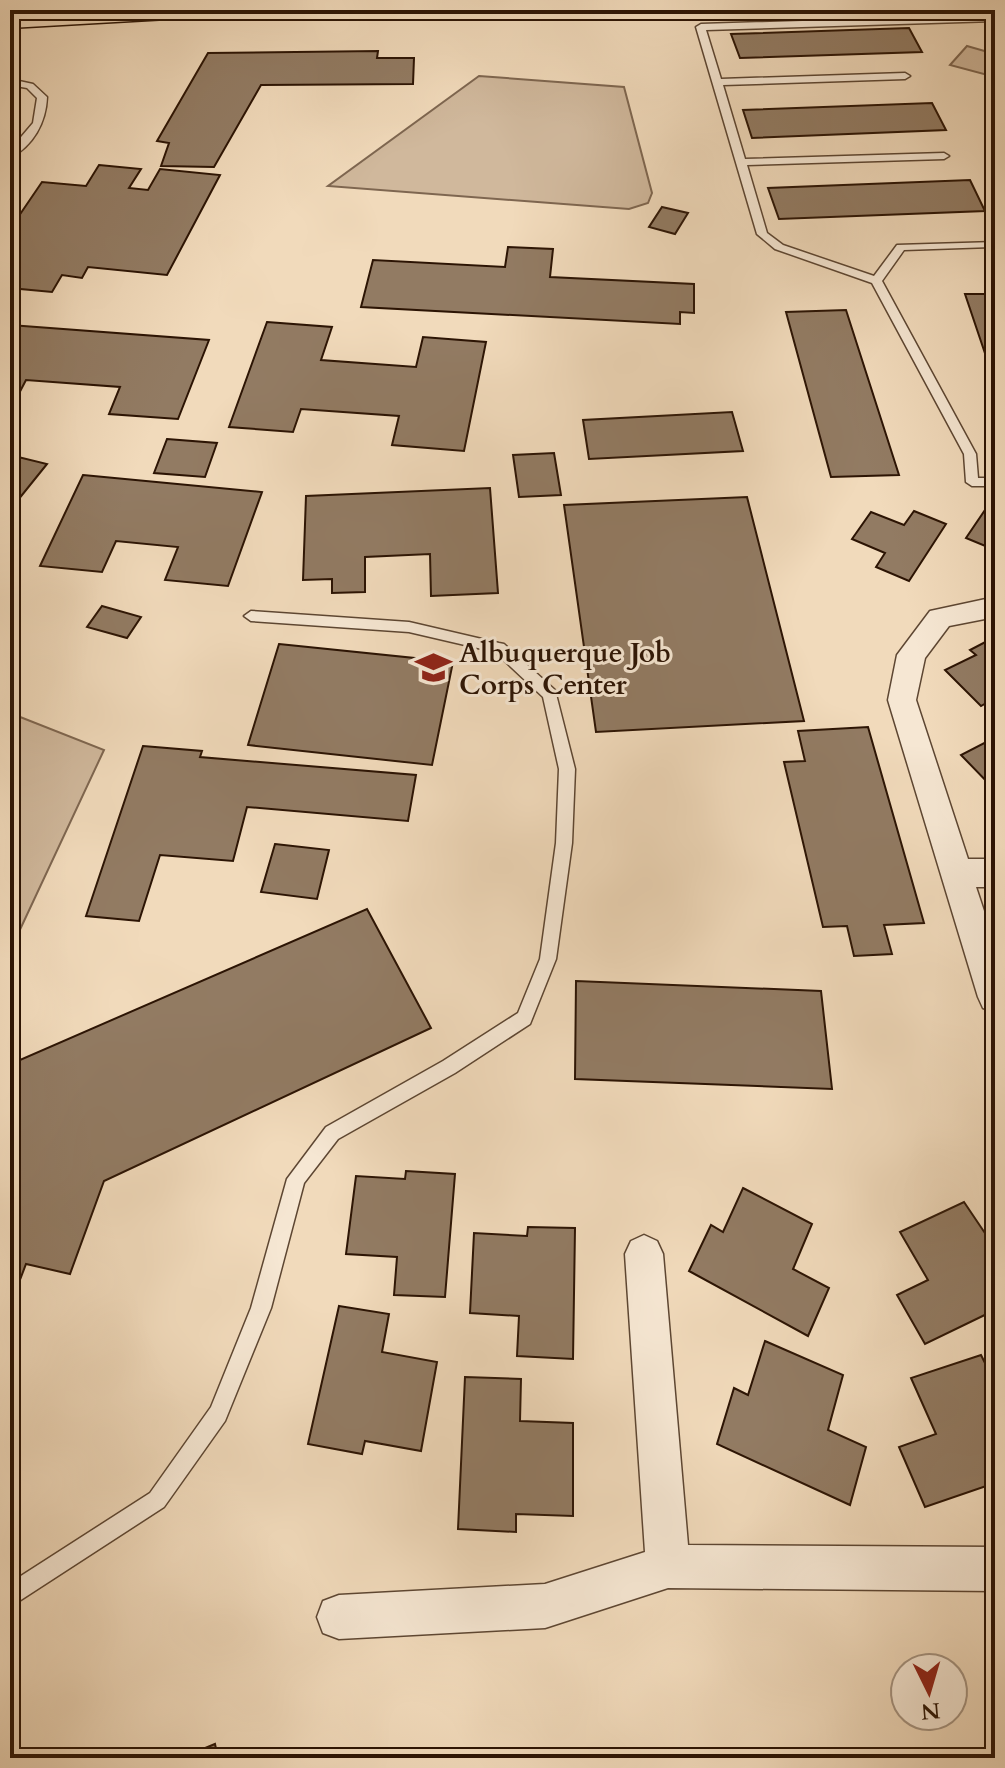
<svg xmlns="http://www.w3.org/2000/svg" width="1005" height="1768" font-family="Cardo,serif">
  <rect width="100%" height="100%" fill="#f1dabb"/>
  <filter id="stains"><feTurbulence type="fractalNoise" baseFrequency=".0025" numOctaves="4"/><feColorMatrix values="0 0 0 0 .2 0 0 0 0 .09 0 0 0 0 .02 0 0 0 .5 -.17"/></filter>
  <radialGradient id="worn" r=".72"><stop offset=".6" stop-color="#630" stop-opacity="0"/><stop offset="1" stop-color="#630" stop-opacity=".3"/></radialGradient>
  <g fill="#d0b89c" stroke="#7e6650" stroke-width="2">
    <polygon points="967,46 995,54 995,77 950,65"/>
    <polygon points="479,76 624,87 652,193 648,203 629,209 328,186"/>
    <polygon points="10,713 104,750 10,951"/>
  </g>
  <g fill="#927b63" stroke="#2c1404" stroke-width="2">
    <polygon points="909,28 922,52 740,58 731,34"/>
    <polygon points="378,51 377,58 414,58 413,84 261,85 214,167 161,166 169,143 157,141 208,53"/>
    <polygon points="932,103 946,130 752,138 743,110"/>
    <polygon points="99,165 141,169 129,188 148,190 160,169 220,175 167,275 88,267 82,278 62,275 52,292 10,288 10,229 42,182 86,186"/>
    <polygon points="970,180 985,211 779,219 768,188"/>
    <polygon points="662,207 688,213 675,234 649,227"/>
    <polygon points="508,247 553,249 550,277 694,284 694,313 680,312 680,324 361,307 373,260 505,267"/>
    <polygon points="965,294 995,294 995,383"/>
    <polygon points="846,310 899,475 831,477 786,312"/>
    <polygon points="267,322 332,327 321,360 416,367 423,337 486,342 464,451 392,445 399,416 301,409 293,432 229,427"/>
    <polygon points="10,325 209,340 178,419 109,414 120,387 26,380 14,403 10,402"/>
    <polygon points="732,412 743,451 589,459 583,420"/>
    <polygon points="167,439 217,443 205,477 154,473"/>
    <polygon points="554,453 561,495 519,497 513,455"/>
    <polygon points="10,455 47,464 10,510"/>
    <polygon points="83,475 262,492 228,586 165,580 178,547 116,541 102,572 40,566"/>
    <polygon points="490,488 498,593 431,596 430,554 365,557 365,592 332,593 332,579 303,580 306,496"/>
    <polygon points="747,497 804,721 596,732 564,505"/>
    <polygon points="987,507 995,511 995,550 966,538"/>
    <polygon points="914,511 946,524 909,581 876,567 885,553 852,539 871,512 904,525"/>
    <polygon points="102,606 141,617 127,638 87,627"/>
    <polygon points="995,637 995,698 981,706 945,670 976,655 970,650"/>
    <polygon points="279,644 453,662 432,765 248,745"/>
    <polygon points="868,727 924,923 884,925 892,954 854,956 847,926 823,927 784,762 805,761 798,731"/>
    <polygon points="992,739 995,743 995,790 961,755"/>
    <polygon points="143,746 202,751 200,757 416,775 408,821 247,807 233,861 160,855 139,921 86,916"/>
    <polygon points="275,844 329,850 317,899 261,892"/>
    <polygon points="367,909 431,1028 104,1181 70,1274 26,1264 10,1306 10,1070 13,1063"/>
    <polygon points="576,981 821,991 832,1089 575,1079"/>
    <polygon points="406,1171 455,1174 445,1297 394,1295 397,1257 346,1254 356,1176 405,1179"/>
    <polygon points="743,1188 812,1224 793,1269 829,1288 808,1336 689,1271 711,1225 723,1232"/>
    <polygon points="964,1202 995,1248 995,1310 925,1344 897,1295 928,1280 900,1232"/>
    <polygon points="528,1227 575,1228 573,1359 517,1356 519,1316 470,1313 474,1233 527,1236"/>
    <polygon points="339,1306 389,1314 382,1352 437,1362 421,1451 365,1441 362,1454 308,1444"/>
    <polygon points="765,1341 843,1375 828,1430 866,1447 850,1505 717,1444 734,1388 748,1395"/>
    <polygon points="981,1355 995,1383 995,1483 925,1507 899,1447 936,1434 911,1378"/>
    <polygon points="465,1377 521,1379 520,1421 573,1423 573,1516 516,1514 516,1532 458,1529"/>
    <polygon points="215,1744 218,1758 181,1758"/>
    <polygon points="679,1755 680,1758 544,1758 544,1757"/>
  </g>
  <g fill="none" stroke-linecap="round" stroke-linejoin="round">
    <defs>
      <g id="lane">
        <polygon points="995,15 995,21 706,30 721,79 905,73 910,76 905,79 723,85 745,159 944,153 949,156 944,159 747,165 767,233 783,245 874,276 897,245 995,242 995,246 992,247 904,250 882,281 976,454 978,478 995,478 995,486 972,486 966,482 964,454 872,283 775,249 757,234 696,27 701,24"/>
        <path d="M10,79L33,84L47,97C46,123 33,146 10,158V150L33,123L37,98L27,88L10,85Z"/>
        <polygon points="251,611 409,622 499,643 504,644 555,690 575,769 572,843 556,959 530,1024 455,1073 338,1139 304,1183 271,1308 225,1421 164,1507 10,1607 10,1583 150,1493 211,1407 251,1308 287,1179 326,1127 443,1061 518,1013 540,959 556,843 559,769 543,697 495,652 409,632 251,621 244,616"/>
      </g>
      <g id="street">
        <polygon points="995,597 995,617 949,626 925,658 916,700 968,859 995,859 995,887 976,887 995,944 995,1012 983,1008 978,997 888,700 897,655 930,611"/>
        <polygon points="644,1235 657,1241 663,1254 688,1545 995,1547 995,1591 668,1588 545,1628 339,1639 323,1633 317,1617 323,1601 339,1595 545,1584 645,1552 625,1254 631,1241"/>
      </g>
      <polygon id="highway" points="74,10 215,10 203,17 10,28 10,14"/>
    </defs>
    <use href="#lane" stroke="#5d4632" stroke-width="3"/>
    <use href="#street" stroke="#5d4632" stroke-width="3"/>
    <use href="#highway" stroke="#2c1404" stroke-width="3"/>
    <use href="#lane" fill="#f6e7d3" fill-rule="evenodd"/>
    <use href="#street" fill="#f6e7d3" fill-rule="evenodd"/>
    <use href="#highway" fill="#f1dabb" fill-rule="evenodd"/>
  </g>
  <defs>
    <symbol id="university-bare" viewBox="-9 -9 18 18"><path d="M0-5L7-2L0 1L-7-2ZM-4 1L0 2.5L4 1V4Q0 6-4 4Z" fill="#8f2418" stroke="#f6e7d3" stroke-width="2.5" paint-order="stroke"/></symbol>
  </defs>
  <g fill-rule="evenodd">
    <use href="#university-bare" x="408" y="642" width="51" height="51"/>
  </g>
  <g text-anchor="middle" stroke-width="6" stroke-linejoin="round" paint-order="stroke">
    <g font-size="28" font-weight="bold" fill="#2c1404" stroke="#f6e7d3" text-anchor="start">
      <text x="459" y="662">Albuquerque Job<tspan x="459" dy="32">Corps Center</tspan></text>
    </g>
  </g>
  <rect width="1005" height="1768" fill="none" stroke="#f1dabb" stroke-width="40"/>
  <rect x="12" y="12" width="981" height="1744" fill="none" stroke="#2c1404" stroke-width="4"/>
  <rect x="20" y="20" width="965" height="1728" fill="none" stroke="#2c1404" stroke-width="2"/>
  <g transform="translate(929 1692) rotate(175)"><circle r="38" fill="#f6e7d3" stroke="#a59380" stroke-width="2"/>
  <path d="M0-6L14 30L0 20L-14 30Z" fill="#8f2418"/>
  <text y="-12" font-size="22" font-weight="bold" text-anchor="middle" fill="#2c1404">N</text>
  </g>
  <rect width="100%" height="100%" filter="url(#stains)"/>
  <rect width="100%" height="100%" fill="url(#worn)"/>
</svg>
